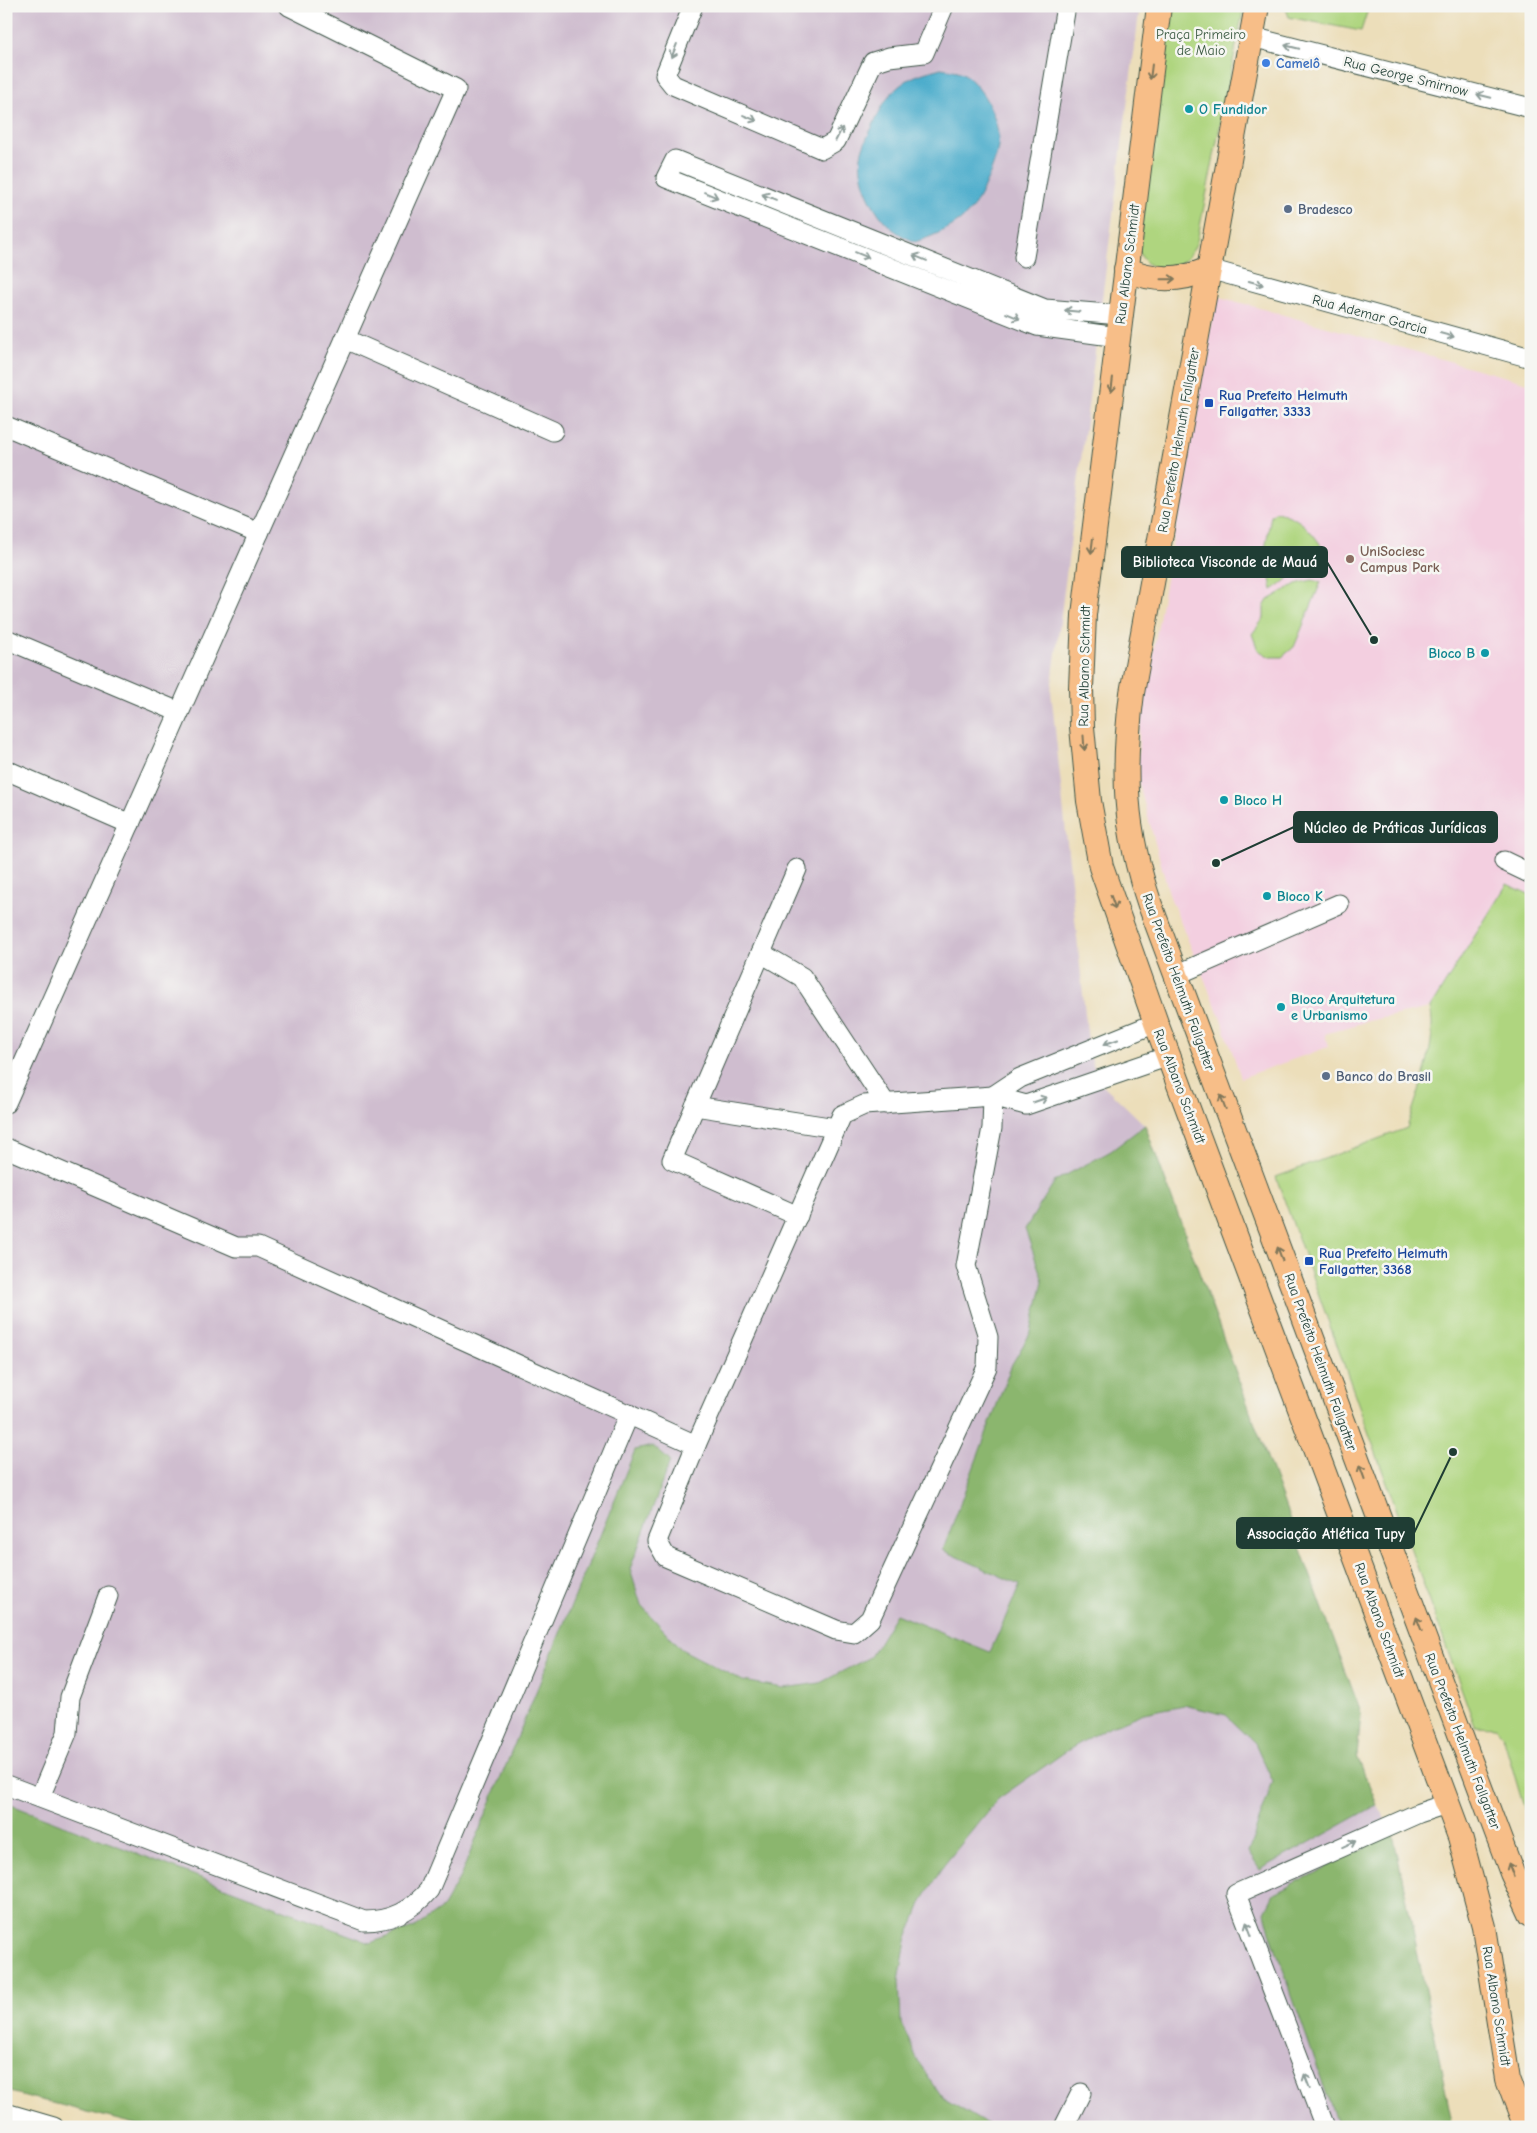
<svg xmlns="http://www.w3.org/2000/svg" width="1537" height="2133" font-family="'Comic Neue',sans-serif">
  <rect width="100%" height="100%" fill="#f6f6f2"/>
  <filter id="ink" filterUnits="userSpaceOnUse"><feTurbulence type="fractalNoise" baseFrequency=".02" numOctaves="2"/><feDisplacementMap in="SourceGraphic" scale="10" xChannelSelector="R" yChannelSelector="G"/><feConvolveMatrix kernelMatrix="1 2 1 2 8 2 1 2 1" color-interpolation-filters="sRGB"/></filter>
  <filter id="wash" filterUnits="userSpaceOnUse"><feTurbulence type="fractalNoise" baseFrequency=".0096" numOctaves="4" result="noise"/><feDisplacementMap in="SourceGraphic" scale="20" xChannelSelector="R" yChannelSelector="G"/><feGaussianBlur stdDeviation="1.12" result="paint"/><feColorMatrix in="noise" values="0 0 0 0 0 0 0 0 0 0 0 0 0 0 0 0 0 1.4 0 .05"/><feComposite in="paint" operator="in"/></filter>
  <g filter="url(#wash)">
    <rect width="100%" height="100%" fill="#ecdeba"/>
    <polygon fill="#f3cfe0" points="1216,296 1531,384 1531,895 1507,884 1430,1008 1368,1021 1325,1034 1328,1047 1241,1078 1223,1024 1170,897 1137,777 1139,733"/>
    <polygon fill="#cfbdcf" points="6,6 1140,6 1051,691 1089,1051 1098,1080 1145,1125 1361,1713 1357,1756 1377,1805 1393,1833 1453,2127 146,2127 6,2091"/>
    <g fill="#afd57f" stroke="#67895a">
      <path d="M1171,6H1205L1223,9L1244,6L1197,241C1189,268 1152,281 1139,252C1137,247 1136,241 1135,236Z"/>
      <polygon points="1285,6 1369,6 1361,31 1293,18 1289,17"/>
      <path d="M1275,512C1300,515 1316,535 1327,556L1324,563C1300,561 1291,579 1272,590L1265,550L1271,515Z"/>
      <polygon points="1312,580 1321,582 1294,647 1282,657 1270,657 1258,650 1252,634 1264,618 1264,607 1268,600 1296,584"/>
      <path d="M1507,884L1531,895V1832L1503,1736L1496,1727L1475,1726L1276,1177L1407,1128C1417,1094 1439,1042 1430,1008Z"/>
    </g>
    <g fill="#8bb66e" stroke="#557a51">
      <polygon points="1145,1125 1361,1713 1357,1756 1377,1805 1260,1870 1248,1852 1273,1782 1255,1743 1226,1715 1184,1705 1144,1713 1104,1729 1065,1752 998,1799 944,1865 922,1901 906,1941 899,1981 901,2023 919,2063 943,2098 991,2127 146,2127 6,2091 6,1803 370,1943 413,1928 443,1907 461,1875 635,1450 653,1446 670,1461 630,1569 641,1605 681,1649 743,1681 784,1688 820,1683 870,1657 896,1614 990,1652 1020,1585 943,1550 1012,1364 1031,1332 1043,1281 1025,1229 1055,1181 1111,1151"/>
      <polygon points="1393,1833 1453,2127 1338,2127 1270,1932 1265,1912 1274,1894"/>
    </g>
    <path fill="#4dadcc" stroke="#367580" d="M941,68C948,69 957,70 963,73C984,88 1001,121 998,147C995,165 982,195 971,210C958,226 934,236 915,242C910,239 903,237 898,233C877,220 857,182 861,156C863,144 870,132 875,121C882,106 888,94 902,84C913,75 927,72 941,68Z"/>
  </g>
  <g filter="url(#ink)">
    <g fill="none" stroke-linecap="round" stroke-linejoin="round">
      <defs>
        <g id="minor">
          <polyline points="693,6 665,75 673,85 822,149 836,141 873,62 889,57 924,53 944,6"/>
          <polyline points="1252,37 1531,108"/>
          <polyline points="1024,257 1066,6"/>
          <polyline points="1209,269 1531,358"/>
          <polyline points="1118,337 1037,326 666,178 675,160 1045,309 1121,315"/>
          <polyline points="345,339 553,431"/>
          <polyline points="6,426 259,533"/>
          <polyline points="6,639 179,712"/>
          <polyline points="6,770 130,824"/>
          <polyline points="1504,861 1531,874"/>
          <polyline points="797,869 672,1160 798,1216"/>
          <polyline points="761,953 802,977 886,1104"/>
          <polyline points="1176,975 1339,904"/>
          <polyline points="993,1096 992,1128 966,1266 988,1337 987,1367 870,1619 854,1633 836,1630 666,1557 657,1541 696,1445 842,1115 864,1105 993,1096 1026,1105 1169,1056"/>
          <polyline points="993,1096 1020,1078 1156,1023"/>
          <polyline points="6,1103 456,89 289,6"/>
          <polyline points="695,1106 836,1128"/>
          <polyline points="6,1148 236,1247 258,1247 696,1445"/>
          <path d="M6,1785L364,1921C391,1921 411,1911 429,1890L629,1414"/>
          <polyline points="40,1797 67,1733 70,1697 108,1596"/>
          <polyline points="6,2113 54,2127"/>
          <polyline points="1065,2125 1081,2093"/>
          <polyline points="1325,2127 1236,1894 1419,1813 1449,1803"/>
        </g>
        <g id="major">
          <polyline points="1159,6 1084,615 1081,688 1082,727 1089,801 1101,867 1156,1023 1460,1837 1484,1927 1508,2079 1526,2127"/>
          <path d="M1257,6L1132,693C1122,771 1124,829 1150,905L1512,1873L1531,1914"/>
          <path d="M1126,269C1154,282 1181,281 1209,269"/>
        </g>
      </defs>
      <use href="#minor" stroke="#3e5548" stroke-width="21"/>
      <use href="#major" stroke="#3e5548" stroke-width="26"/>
      <use href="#minor" stroke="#fff" stroke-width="19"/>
      <use href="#major" stroke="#f7be88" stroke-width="24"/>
    </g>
    <defs><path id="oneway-shaft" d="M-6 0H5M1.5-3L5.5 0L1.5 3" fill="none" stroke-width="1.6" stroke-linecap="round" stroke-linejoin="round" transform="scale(1.25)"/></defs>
    <g stroke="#8f9e9a">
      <use href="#oneway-shaft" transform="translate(1292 47) rotate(-166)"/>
      <use href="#oneway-shaft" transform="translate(674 51) rotate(112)"/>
      <use href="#oneway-shaft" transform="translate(1484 96) rotate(-166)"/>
      <use href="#oneway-shaft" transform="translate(750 118) rotate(23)"/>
      <use href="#oneway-shaft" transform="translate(839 134) rotate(-63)"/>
      <use href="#oneway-shaft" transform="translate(711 195) rotate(22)"/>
      <use href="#oneway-shaft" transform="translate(769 197) rotate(-158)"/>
      <use href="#oneway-shaft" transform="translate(862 255) rotate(22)"/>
      <use href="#oneway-shaft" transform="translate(920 258) rotate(-158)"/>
      <use href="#oneway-shaft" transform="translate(1256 283) rotate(15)"/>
      <use href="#oneway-shaft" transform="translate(1072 311) rotate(-175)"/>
      <use href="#oneway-shaft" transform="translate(1013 316) rotate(23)"/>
      <use href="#oneway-shaft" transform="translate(1447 335) rotate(15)"/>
      <use href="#oneway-shaft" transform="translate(1111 1042) rotate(161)"/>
      <use href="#oneway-shaft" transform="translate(1040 1100) rotate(-19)"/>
      <use href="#oneway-shaft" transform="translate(1349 1844) rotate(-24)"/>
      <use href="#oneway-shaft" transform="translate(1249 1929) rotate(-111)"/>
      <use href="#oneway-shaft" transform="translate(1307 2081) rotate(-111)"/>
    </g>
    <g stroke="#80775a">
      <use href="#oneway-shaft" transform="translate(1151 72) rotate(97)"/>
      <use href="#oneway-shaft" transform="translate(1168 279) rotate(-1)"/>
      <use href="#oneway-shaft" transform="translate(1112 385) rotate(97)"/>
      <use href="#oneway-shaft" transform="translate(1092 546) rotate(97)"/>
      <use href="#oneway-shaft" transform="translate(1084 743) rotate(86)"/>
      <use href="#oneway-shaft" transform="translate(1113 902) rotate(70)"/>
      <use href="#oneway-shaft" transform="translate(1223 1102) rotate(-111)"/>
      <use href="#oneway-shaft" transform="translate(1280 1254) rotate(-110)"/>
      <use href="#oneway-shaft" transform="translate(1362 1472) rotate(-110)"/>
      <use href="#oneway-shaft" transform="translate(1419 1624) rotate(-111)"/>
      <use href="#oneway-shaft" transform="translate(1511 1870) rotate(-111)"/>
    </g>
  </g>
  <circle fill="#3f7fe0" stroke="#f6f6f2" stroke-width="2" cx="1266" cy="63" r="5"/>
  <g fill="#0f9aa8" stroke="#f6f6f2" stroke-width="2">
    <circle cx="1189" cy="109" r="5"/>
    <circle cx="1485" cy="653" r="5"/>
    <circle cx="1224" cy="800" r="5"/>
    <circle cx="1267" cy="896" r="5"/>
    <circle cx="1281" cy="1007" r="5"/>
  </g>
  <g fill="#5c6f8a" stroke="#f6f6f2" stroke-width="2">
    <circle cx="1288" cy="209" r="5"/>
    <circle cx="1326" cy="1076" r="5"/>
  </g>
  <g fill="#1a4fb4" stroke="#f6f6f2" stroke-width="2">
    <rect x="1204" y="398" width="10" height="10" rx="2.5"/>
    <rect x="1304" y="1256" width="10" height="10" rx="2.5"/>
  </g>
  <circle fill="#8d6e63" stroke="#f6f6f2" stroke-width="2" cx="1350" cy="559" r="5"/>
  <g text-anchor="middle" stroke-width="5" stroke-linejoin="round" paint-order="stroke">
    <g font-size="14" fill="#3c5b43" stroke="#f6f6f2">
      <text x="1201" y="39">Praça Primeiro<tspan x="1201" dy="16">de Maio</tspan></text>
    </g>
    <g font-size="14" font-weight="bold" fill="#366cbe" stroke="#f6f6f2" text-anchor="start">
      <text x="1276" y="68">Camelô</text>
    </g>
    <g font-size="14" fill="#1f3d34" stroke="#f6f6f2">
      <text transform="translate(1406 76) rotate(14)" y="5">Rua George Smirnow</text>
      <text transform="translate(1127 264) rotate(-83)" y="5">Rua Albano Schmidt</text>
      <text transform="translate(1370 314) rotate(15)" y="5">Rua Ademar Garcia</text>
      <text transform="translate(1178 440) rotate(-80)" y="5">Rua Prefeito Helmuth Fallgatter</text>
      <text transform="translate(1084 666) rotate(-89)" y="5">Rua Albano Schmidt</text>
      <text transform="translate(1179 982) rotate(70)" y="5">Rua Prefeito Helmuth Fallgatter</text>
      <text transform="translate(1180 1086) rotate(69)" y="5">Rua Albano Schmidt</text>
      <text transform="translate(1321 1362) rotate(70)" y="5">Rua Prefeito Helmuth Fallgatter</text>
      <text transform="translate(1380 1620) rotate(70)" y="5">Rua Albano Schmidt</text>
      <text transform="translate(1463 1741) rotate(69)" y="5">Rua Prefeito Helmuth Fallgatter</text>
      <text transform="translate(1497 2006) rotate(81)" y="5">Rua Albano Schmidt</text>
    </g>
    <g font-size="14" font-weight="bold" fill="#0d838f" stroke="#f6f6f2" text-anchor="start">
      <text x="1199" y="114">O Fundidor</text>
      <text x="1475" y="658" text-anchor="end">Bloco B</text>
      <text x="1234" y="805">Bloco H</text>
      <text x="1277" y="901">Bloco K</text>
      <text x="1291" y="1004">Bloco Arquitetura<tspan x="1291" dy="16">e Urbanismo</tspan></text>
    </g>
    <g font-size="14" font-weight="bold" fill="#4e5e75" stroke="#f6f6f2" text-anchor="start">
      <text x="1298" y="214">Bradesco</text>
      <text x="1336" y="1081">Banco do Brasil</text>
    </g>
    <g font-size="14" font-weight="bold" fill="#164399" stroke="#f6f6f2" text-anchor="start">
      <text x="1219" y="400">Rua Prefeito Helmuth<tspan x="1219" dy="16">Fallgatter, 3333</tspan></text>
      <text x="1319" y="1258">Rua Prefeito Helmuth<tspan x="1319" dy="16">Fallgatter, 3368</tspan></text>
    </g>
    <g font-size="14" font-weight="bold" fill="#785e54" stroke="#f6f6f2" text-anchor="start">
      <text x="1360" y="556">UniSociesc<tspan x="1360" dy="16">Campus Park</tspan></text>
    </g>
  </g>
  <path fill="none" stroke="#1f3d34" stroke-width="2" d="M1374 640L1327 562M1216 863L1294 827M1453 1452L1414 1533"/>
  <g fill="#1f3d34" stroke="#f6f6f2" stroke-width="2">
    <circle cx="1374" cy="640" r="5"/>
    <circle cx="1216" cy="863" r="5"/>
    <circle cx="1453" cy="1452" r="5"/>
  </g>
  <g fill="#1f3d34" stroke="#1f3d34" stroke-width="2">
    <rect x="1122" y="547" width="205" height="30" rx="5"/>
    <rect x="1294" y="812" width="203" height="30" rx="5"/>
    <rect x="1237" y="1518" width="177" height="30" rx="5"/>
  </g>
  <g font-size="15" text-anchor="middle" font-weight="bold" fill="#fff">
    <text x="1225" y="567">Biblioteca Visconde de Mauá</text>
    <text x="1395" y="833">Núcleo de Práticas Jurídicas</text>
    <text x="1326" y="1539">Associação Atlética Tupy</text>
  </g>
  <rect width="1537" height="2133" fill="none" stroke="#f6f6f2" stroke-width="25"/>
</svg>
